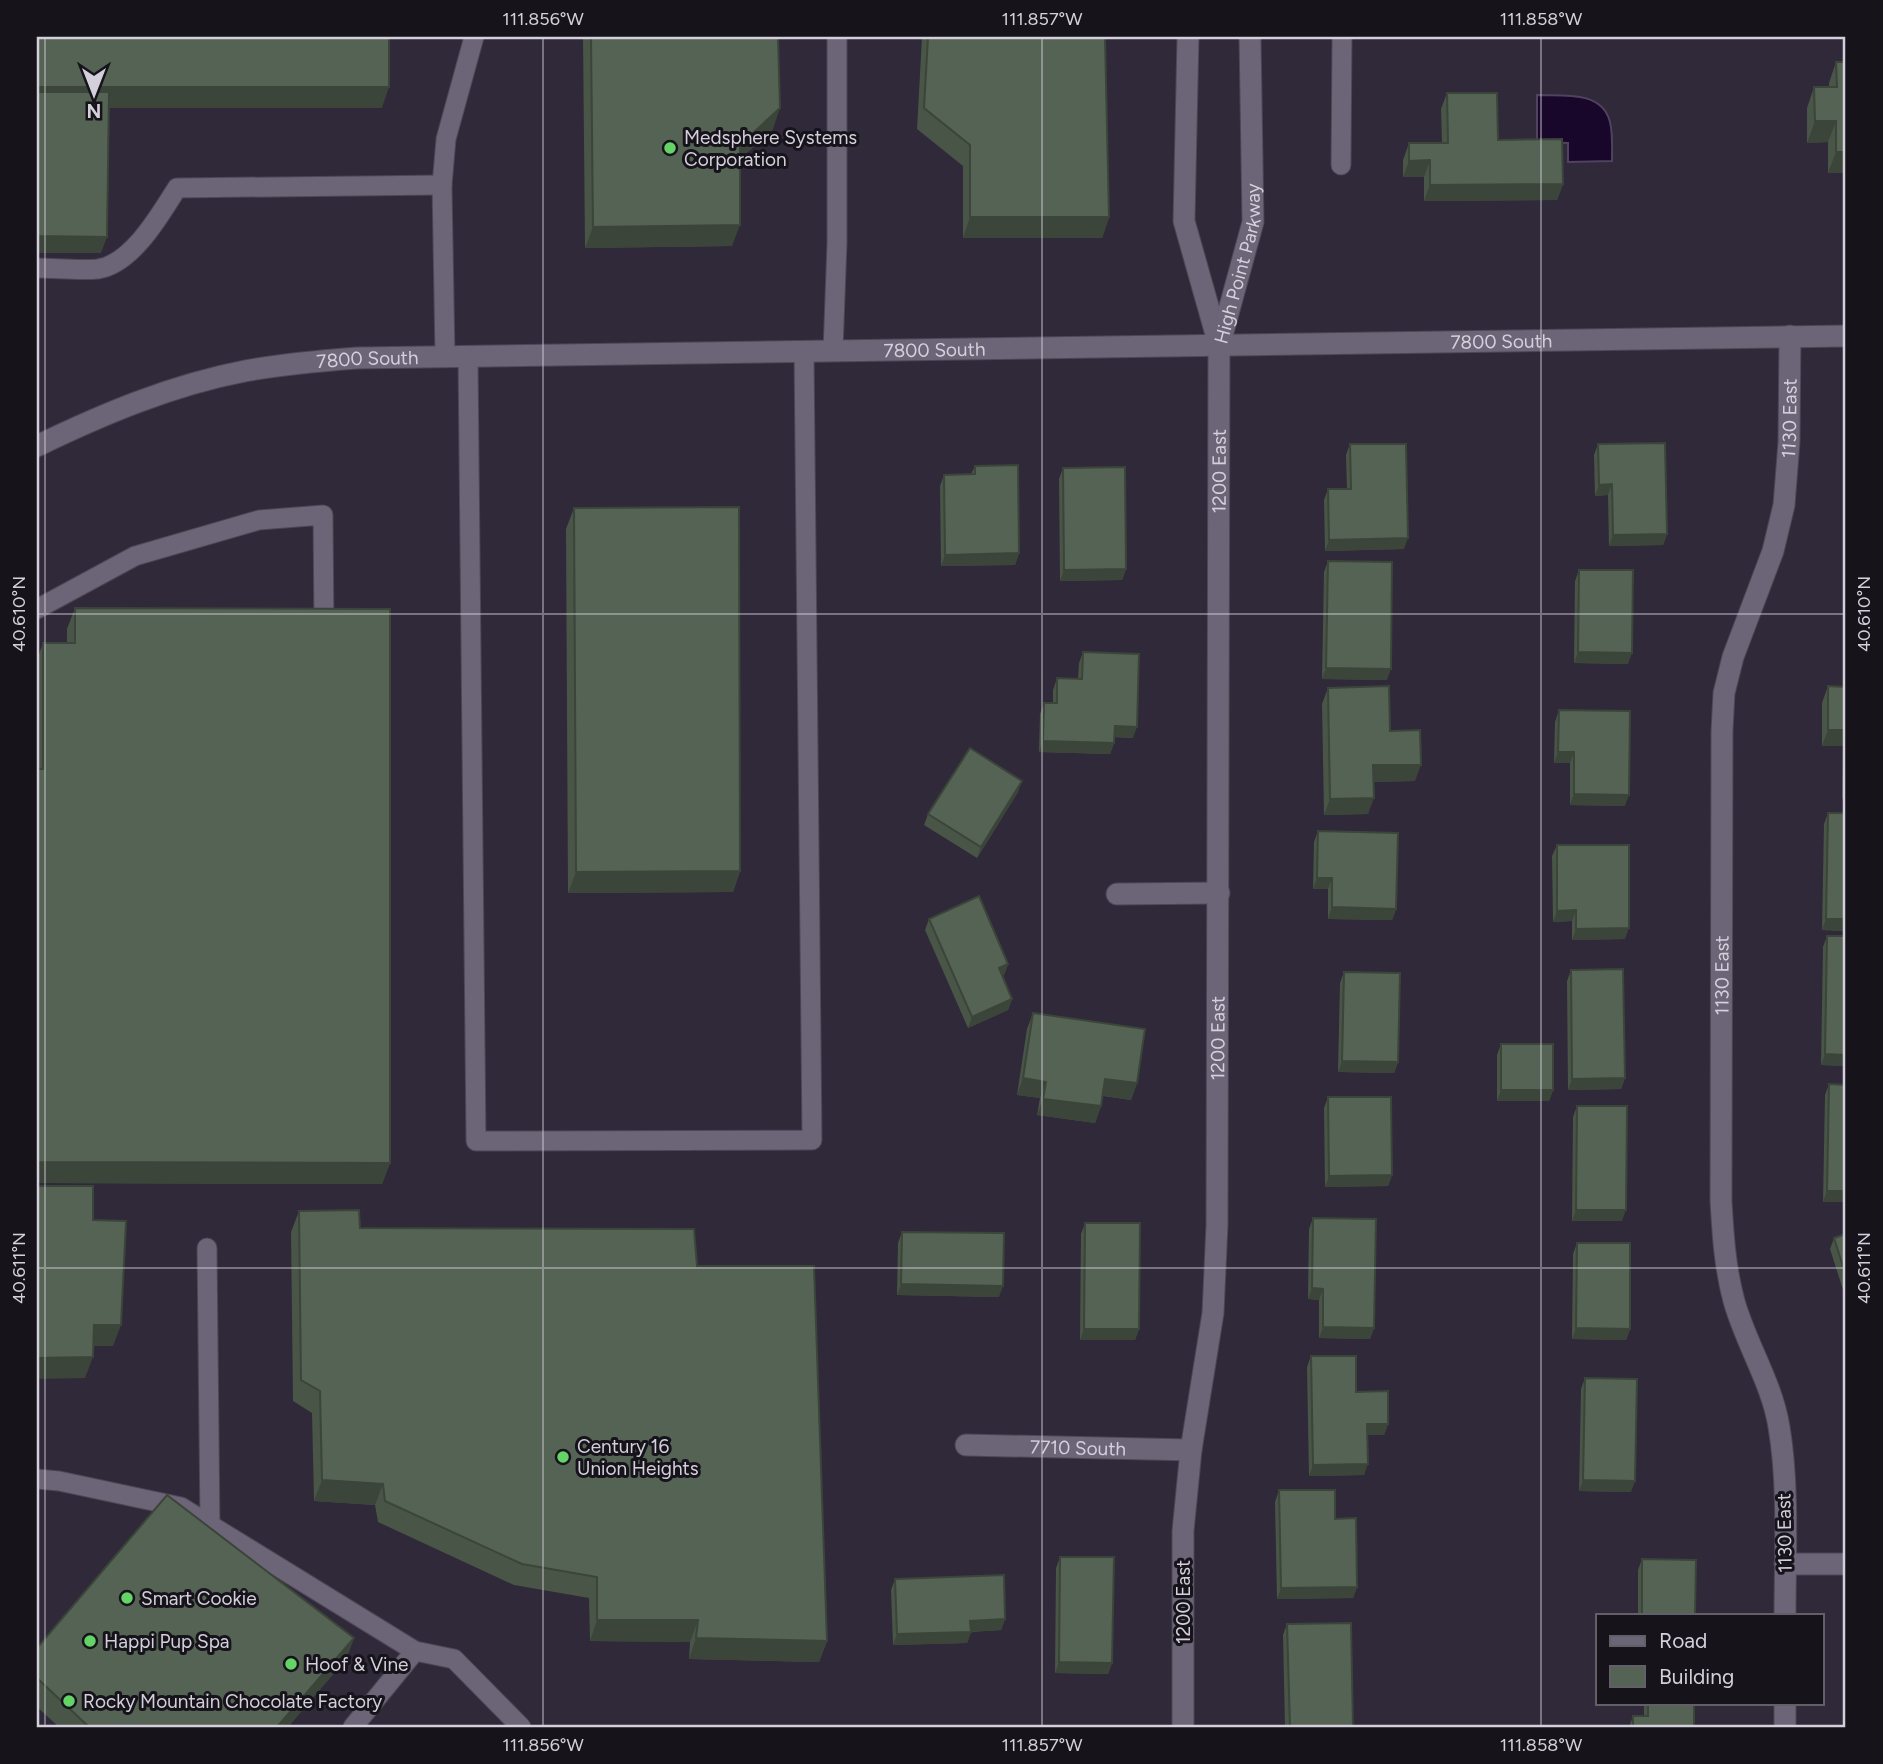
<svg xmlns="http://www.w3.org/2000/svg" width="1883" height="1764" font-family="Figtree,sans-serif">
  <rect width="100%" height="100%" fill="#302939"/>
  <path fill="#18072a" stroke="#50435f" stroke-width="2" d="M1537,95C1562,96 1602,90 1610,122C1613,134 1612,149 1612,161L1568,162V143L1537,142Z"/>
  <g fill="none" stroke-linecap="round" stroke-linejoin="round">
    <defs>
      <g id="lane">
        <polyline points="1341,165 1342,37"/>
        <path d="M37,268C56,268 78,271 98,269C132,264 160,215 177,188L442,185"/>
        <polyline points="833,351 837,243 837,37"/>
        <polyline points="445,356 442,185 446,139 474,37"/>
        <polyline points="468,356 476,1141 812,1140 804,351"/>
        <polyline points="37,609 135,556 259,520 323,515 324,630"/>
        <polyline points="207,1248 210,1526"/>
        <polyline points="37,1479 59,1481 181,1507 415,1651"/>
        <polyline points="353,1727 415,1651 454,1659 521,1727"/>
      </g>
      <g id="street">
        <polyline points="1117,894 1219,893"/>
        <path id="s1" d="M966,1445L1191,1450"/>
        <polyline points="1785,1564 1846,1564"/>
        <path id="s2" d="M1785,1615C1785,1555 1789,1486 1779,1427C1772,1383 1746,1344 1734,1301C1725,1268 1723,1235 1721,1201L1722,731L1724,693L1733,657L1773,551L1784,505L1789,442L1790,336"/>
        <path id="s3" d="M1183,1727V1531L1191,1450L1213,1313L1217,1225L1219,345"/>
        <polyline points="1785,1727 1785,1703"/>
      </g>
      <g id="secondary">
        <polyline points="1188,37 1184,221 1219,345"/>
        <path id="s4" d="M1220,343L1253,222L1250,37"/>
        <path id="s5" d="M37,446C103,414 172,385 245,371C282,364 319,361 357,358L1846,336"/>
      </g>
    </defs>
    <use href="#lane" stroke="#4d4654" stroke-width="21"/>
    <use href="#street" stroke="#4d4654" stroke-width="23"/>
    <use href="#secondary" stroke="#4d4654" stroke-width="23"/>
    <use href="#lane" stroke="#6c6477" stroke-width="19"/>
    <use href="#street" stroke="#6c6477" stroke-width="21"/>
    <use href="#secondary" stroke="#6c6477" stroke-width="21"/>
  </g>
  <g fill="#485547">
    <polygon points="583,37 778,37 773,129 740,159 732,246 585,248"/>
    <polygon points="922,37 1105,37 1109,217 1102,238 963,238 963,166 917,129"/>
    <polygon points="1836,62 1846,173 1828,173 1828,142 1807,143 1807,108 1814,87 1829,87 1829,83"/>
    <polygon points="1447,93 1498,140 1563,184 1557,200 1424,201 1424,177 1403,177 1403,160 1409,143 1442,143 1441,109"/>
    <polygon points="1350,444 1404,549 1325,551 1324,500 1328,489 1347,489 1346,455"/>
    <polygon points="1598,444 1667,534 1663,545 1609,546 1608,495 1595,496 1594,455"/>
    <polygon points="975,466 1019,553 1015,565 941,566 940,486 944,475 971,474"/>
    <polygon points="1063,468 1126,569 1122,580 1060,581 1059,479"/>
    <polygon points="574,508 740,871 733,892 568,893 566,529"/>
    <polygon points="1328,561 1387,680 1322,679 1324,572"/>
    <polygon points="1579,570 1628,664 1574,663 1575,581"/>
    <polygon points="75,608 390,1163 382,1184 37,1183 37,660 43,643 67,643 67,629"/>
    <polygon points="1083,652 1133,738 1114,737 1114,743 1110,754 1039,752 1040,714 1044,703 1053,703 1053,690 1057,678 1078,679 1079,663"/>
    <polygon points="1828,686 1846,687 1846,799 1842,799 1843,746 1822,746 1822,703"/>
    <polygon points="1328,688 1390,731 1415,781 1374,782 1368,814 1324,815 1322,704"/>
    <polygon points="1559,710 1625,806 1570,805 1570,763 1554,763 1555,722"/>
    <polygon points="1018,792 977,858 924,825 928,814"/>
    <polygon points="1828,813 1846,813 1846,931 1822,930 1824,824"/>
    <polygon points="1318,831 1396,909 1392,920 1328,919 1328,889 1313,889 1314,842"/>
    <polygon points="1557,845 1625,939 1572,940 1572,921 1553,922 1552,856"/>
    <polygon points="929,919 1008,964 1004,975 1002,976 1012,999 1008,1010 968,1028 925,930"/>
    <polygon points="1827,936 1846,936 1846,1066 1821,1065 1823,947"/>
    <polygon points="1571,970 1625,1078 1621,1089 1568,1090 1567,981"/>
    <polygon points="1344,972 1398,1062 1394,1073 1338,1072 1340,983"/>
    <polygon points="1033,1013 1137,1083 1131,1100 1103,1096 1101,1106 1095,1123 1037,1115 1040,1098 1017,1095 1027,1029"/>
    <polygon points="1501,1044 1553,1090 1549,1101 1497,1101 1497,1055"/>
    <polygon points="1829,1084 1846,1085 1846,1202 1823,1202 1825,1095"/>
    <polygon points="1328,1097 1392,1175 1388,1186 1325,1187 1324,1108"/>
    <polygon points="1577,1106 1622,1221 1572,1221 1573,1117"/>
    <polygon points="299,1211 360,1228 697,1266 827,1641 819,1662 689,1659 690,1642 590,1641 589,1598 514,1585 378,1522 375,1505 314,1501 312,1413 293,1401 291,1232"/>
    <polygon points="1313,1218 1374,1328 1370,1339 1319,1338 1319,1300 1308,1299 1309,1229"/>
    <polygon points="1085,1223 1139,1329 1135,1340 1080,1340 1081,1234"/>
    <polygon points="902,1232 999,1297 897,1295 898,1243"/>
    <polygon points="1846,1234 1846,1299 1830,1249 1834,1238"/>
    <polygon points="1577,1243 1630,1329 1626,1340 1572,1339 1573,1254"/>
    <polygon points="1311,1356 1356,1392 1388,1424 1384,1435 1367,1435 1364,1475 1309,1476 1307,1367"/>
    <polygon points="1585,1378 1631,1492 1579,1491 1581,1389"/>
    <polygon points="1279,1490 1335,1519 1357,1587 1353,1598 1277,1599 1275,1502"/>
    <polygon points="1060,1557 1112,1663 1108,1674 1055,1673 1056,1568"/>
    <polygon points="1642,1559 1695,1615 1638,1615 1638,1570"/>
    <polygon points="895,1579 1005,1619 1001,1630 971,1632 967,1643 893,1645 891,1590"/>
    <polygon points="1287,1624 1353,1727 1285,1727 1283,1635"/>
    <polygon points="354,1638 346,1659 288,1727 59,1727 37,1707 37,1648"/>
    <polygon points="1644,1703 1694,1703 1694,1727 1629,1727 1633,1716 1644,1716"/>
  </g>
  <g fill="#3b453a">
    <polygon points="37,87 389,87 382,108 37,108"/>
    <polygon points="780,108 773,129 732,166 740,145"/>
    <polygon points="1815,121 1836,121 1828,142 1807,143"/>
    <polygon points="1836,152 1846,152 1846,173 1828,173"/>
    <polygon points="1430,160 1424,177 1403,177 1409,161"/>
    <polygon points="1563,184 1557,200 1424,201 1430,185"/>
    <polygon points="970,217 1109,217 1102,238 963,238"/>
    <polygon points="740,225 732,246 585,248 593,227"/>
    <polygon points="37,236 107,237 101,253 37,253"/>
    <polygon points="1612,484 1608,495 1595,496 1599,485"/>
    <polygon points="1667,534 1663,545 1609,546 1613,535"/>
    <polygon points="1408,538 1404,549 1325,551 1329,540"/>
    <polygon points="1019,553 1015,565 941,566 945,555"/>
    <polygon points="1126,569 1122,580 1060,581 1064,570"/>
    <polygon points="1578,652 1632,653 1628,664 1574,663"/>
    <polygon points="1326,668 1391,669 1387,680 1322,679"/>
    <polygon points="1115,726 1137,727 1133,738 1111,737"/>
    <polygon points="1828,730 1846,730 1846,737 1843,746 1822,746"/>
    <polygon points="1043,741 1114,743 1110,754 1039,752"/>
    <polygon points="1558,752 1574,752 1570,763 1554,763"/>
    <polygon points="1373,765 1421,765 1415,781 1367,782"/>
    <polygon points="1022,781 1018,792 977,858 981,847"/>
    <polygon points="1846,788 1846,799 1842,799"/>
    <polygon points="1574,794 1629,795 1625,806 1570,805"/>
    <polygon points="1374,798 1368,814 1324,815 1330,799"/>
    <polygon points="740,871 733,892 568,893 576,872"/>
    <polygon points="1317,878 1332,878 1328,889 1313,889"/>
    <polygon points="1332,907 1396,909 1392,920 1328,919"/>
    <polygon points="1576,910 1572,921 1553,922 1557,911"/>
    <polygon points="1826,919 1846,919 1846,931 1822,930"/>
    <polygon points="1629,928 1625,939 1572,940 1576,929"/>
    <polygon points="1008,964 1004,975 994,979 999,968"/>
    <polygon points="1012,999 1008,1010 968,1028 972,1017"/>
    <polygon points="1825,1054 1846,1055 1846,1066 1821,1065"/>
    <polygon points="1342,1061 1398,1062 1394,1073 1338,1072"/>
    <polygon points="1023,1078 1046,1082 1040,1098 1017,1095"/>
    <polygon points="1625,1078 1621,1089 1568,1090 1572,1079"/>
    <polygon points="1105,1079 1137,1083 1131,1100 1099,1095"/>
    <polygon points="1501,1090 1553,1090 1549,1101 1497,1101"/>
    <polygon points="1043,1099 1101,1106 1095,1123 1037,1115"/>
    <polygon points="37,1162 390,1163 382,1184 37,1183"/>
    <polygon points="1392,1175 1388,1186 1325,1187 1329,1176"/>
    <polygon points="1827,1191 1846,1191 1846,1202 1823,1202"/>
    <polygon points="1576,1210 1626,1210 1622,1221 1572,1221"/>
    <polygon points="901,1284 1003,1286 999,1297 897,1295"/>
    <polygon points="1312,1288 1323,1289 1319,1300 1308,1299"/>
    <polygon points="94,1325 121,1325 113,1346 86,1346"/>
    <polygon points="1323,1327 1374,1328 1370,1339 1319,1338"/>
    <polygon points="1576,1328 1630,1329 1626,1340 1572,1339"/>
    <polygon points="1084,1329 1139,1329 1135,1340 1080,1340"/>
    <polygon points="93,1357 85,1378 37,1379 37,1358"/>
    <polygon points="1367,1424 1388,1424 1384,1435 1363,1435"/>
    <polygon points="1368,1464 1364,1475 1309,1476 1313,1465"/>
    <polygon points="322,1480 383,1484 375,1505 314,1501"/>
    <polygon points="1583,1480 1635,1481 1631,1492 1579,1491"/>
    <polygon points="1357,1587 1353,1598 1277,1599 1281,1588"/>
    <polygon points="1005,1619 1001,1630 966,1632 970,1621"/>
    <polygon points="597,1620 698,1620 690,1642 590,1641"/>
    <polygon points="971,1632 967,1643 893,1645 897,1634"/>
    <polygon points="354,1638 346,1659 288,1727 277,1727"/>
    <polygon points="696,1638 827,1641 819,1662 689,1659"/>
    <polygon points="1059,1662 1112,1663 1108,1674 1055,1673"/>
  </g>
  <g fill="#546353" stroke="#3b453a" stroke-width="2">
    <rect x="37" y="37" width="352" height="50"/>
    <polygon points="591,37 778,37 780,108 740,145 740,225 593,227"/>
    <polygon points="928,37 1105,37 1109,217 970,217 970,145 924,108"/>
    <polygon points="1836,62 1846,62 1846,152 1836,152 1836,121 1815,121 1814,87 1837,87"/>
    <polygon points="37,92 109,92 107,237 37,236"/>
    <polygon points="1447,93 1497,93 1498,140 1562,139 1563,184 1430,185 1430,160 1409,161 1409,143 1448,143"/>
    <polygon points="1665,443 1667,534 1613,535 1612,484 1599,485 1598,444"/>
    <polygon points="1350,444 1406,444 1408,538 1329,540 1328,489 1351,489"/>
    <polygon points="1018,465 1019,553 945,555 944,475 975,474 975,466"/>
    <polygon points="1125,467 1126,569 1064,570 1063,468"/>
    <polygon points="739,507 740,871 576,872 574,508"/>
    <polygon points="1328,561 1392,562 1391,669 1326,668"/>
    <polygon points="1579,570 1633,570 1632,653 1578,652"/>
    <polygon points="75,608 390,609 390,1163 37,1162 37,769 43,769 43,643 75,643"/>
    <polygon points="1083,652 1139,654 1137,727 1115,726 1114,743 1043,741 1044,703 1057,703 1057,678 1082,679"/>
    <polygon points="1389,686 1390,731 1420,730 1421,765 1373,765 1374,798 1330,799 1328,688"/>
    <polygon points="1828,686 1846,687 1846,730 1828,730"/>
    <polygon points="1559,710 1630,711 1629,795 1574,794 1574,752 1558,752"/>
    <polygon points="970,748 1022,781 981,847 928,814"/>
    <polygon points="1828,813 1846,813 1846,919 1826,919"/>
    <polygon points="1318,831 1398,833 1396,909 1332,907 1332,878 1317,878"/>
    <polygon points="1557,845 1629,845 1629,928 1576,929 1576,910 1557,911"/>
    <polygon points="979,896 1008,964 999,968 1012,999 972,1017 929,919"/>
    <polygon points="1827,936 1846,936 1846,1055 1825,1054"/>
    <polygon points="1623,969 1625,1078 1572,1079 1571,970"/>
    <polygon points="1344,972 1400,973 1398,1062 1342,1061"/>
    <polygon points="1033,1013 1145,1029 1137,1083 1105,1079 1101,1106 1043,1099 1046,1082 1023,1078"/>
    <rect x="1501" y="1044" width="52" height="46"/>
    <polygon points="1829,1084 1846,1085 1846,1191 1827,1191"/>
    <polygon points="1328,1097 1391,1097 1392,1175 1329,1176"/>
    <polygon points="1577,1106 1627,1106 1626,1210 1576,1210"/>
    <polygon points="37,1186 93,1186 93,1220 126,1221 121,1325 94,1325 93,1357 37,1358"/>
    <polygon points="359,1210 360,1228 694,1229 697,1266 814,1266 827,1641 696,1638 698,1620 597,1620 597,1577 522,1564 385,1501 383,1484 322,1480 320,1391 301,1380 299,1211"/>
    <polygon points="1313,1218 1376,1219 1374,1328 1323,1327 1323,1289 1312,1288"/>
    <polygon points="1085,1223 1140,1223 1139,1329 1084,1329"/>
    <polygon points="902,1232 1004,1233 1003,1286 901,1284"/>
    <polygon points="1846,1234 1846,1276 1834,1238"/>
    <polygon points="1577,1243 1630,1243 1630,1329 1576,1328"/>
    <polygon points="1311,1356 1356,1356 1356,1392 1388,1391 1388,1424 1367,1424 1368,1464 1313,1465"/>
    <polygon points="1585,1378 1637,1379 1635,1481 1583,1480"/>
    <polygon points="1279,1490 1335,1490 1335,1519 1356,1518 1357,1587 1281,1588"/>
    <polygon points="167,1495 354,1638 277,1727 89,1727 37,1678 37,1648"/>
    <polygon points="1060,1557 1114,1557 1112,1663 1059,1662"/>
    <polygon points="1642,1559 1696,1560 1695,1615 1642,1615"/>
    <polygon points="1004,1575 1005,1619 970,1621 971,1632 897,1634 895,1579"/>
    <polygon points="1351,1623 1353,1727 1290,1727 1287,1624"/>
    <polygon points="1648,1703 1694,1703 1694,1727 1633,1727 1633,1716 1648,1716"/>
  </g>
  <path fill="none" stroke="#d4d0db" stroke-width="2" stroke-opacity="0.45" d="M45,37V1727M543,37V1727M1042,37V1727M1541,37V1727M37,614H1846M37,1268H1846"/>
  <g fill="#64d468" stroke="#16131b" stroke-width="2.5">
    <circle cx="670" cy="148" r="7"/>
    <circle cx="563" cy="1457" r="7"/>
    <circle cx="127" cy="1598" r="7"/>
    <circle cx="90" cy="1641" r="7"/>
    <circle cx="291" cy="1664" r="7"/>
    <circle cx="69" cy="1701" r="7"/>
  </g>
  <g text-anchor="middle" stroke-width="6" stroke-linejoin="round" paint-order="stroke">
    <g font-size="19" fill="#d4d0db" stroke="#16131b" text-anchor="start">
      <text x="684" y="144">Medsphere Systems<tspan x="684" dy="22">Corporation</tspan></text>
      <text x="577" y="1453">Century 16<tspan x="577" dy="22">Union Heights</tspan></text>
      <text x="141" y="1605">Smart Cookie</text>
      <text x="104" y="1648">Happi Pup Spa</text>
      <text x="305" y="1671">Hoof &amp; Vine</text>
      <text x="83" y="1708">Rocky Mountain Chocolate Factory</text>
    </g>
    <g font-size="19" fill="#d4d0db" stroke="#16131b">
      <text dy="7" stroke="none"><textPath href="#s4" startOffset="82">High Point Parkway</textPath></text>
      <text dy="7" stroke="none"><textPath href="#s5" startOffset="1479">7800 South</textPath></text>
      <text dy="7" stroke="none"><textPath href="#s5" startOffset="912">7800 South</textPath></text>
      <text dy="7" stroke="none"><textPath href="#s5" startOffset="345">7800 South</textPath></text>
      <text dy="7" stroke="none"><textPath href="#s2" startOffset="1216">1130 East</textPath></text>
      <text dy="7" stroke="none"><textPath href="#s3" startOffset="1258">1200 East</textPath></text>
      <text dy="7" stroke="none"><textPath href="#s2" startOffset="649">1130 East</textPath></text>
      <text dy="7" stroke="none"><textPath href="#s3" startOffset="691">1200 East</textPath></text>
      <text dy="7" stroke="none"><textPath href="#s1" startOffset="112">7710 South</textPath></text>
      <text transform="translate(1784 1533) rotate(-91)" y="7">1130 East</text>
      <text transform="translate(1183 1602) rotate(-90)" y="7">1200 East</text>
    </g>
  </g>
  <rect width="1883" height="1764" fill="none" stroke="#16131b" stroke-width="77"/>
  <rect x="1596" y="1614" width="228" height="91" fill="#16131b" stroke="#625f68" stroke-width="2"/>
  <rect x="1610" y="1636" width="35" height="10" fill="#6c6477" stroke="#625f68" stroke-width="2"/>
  <text x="1659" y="1648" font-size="21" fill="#d4d0db">Road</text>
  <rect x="1610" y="1666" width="35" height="21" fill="#546353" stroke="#625f68" stroke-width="2"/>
  <text x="1659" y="1684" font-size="21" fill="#d4d0db">Building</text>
  <g transform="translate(94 94) rotate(180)" stroke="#16131b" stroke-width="5" paint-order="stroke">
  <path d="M0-5L12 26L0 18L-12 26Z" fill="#d4d0db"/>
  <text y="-10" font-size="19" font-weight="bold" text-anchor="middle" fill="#d4d0db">N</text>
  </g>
  <rect x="38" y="38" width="1806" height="1688" fill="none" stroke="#d4d0db" stroke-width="2.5"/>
  <g font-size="18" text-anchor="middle" fill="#d4d0db">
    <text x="543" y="25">111.856°W</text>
    <text x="1042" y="25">111.857°W</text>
    <text x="1541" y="25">111.858°W</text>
    <text transform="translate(1864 614) rotate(-90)" y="6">40.610°N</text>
    <text transform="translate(19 614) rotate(-90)" y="6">40.610°N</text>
    <text transform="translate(1864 1268) rotate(-90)" y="6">40.611°N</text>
    <text transform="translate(19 1268) rotate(-90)" y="6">40.611°N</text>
    <text x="543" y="1751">111.856°W</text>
    <text x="1042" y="1751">111.857°W</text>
    <text x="1541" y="1751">111.858°W</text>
  </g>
</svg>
